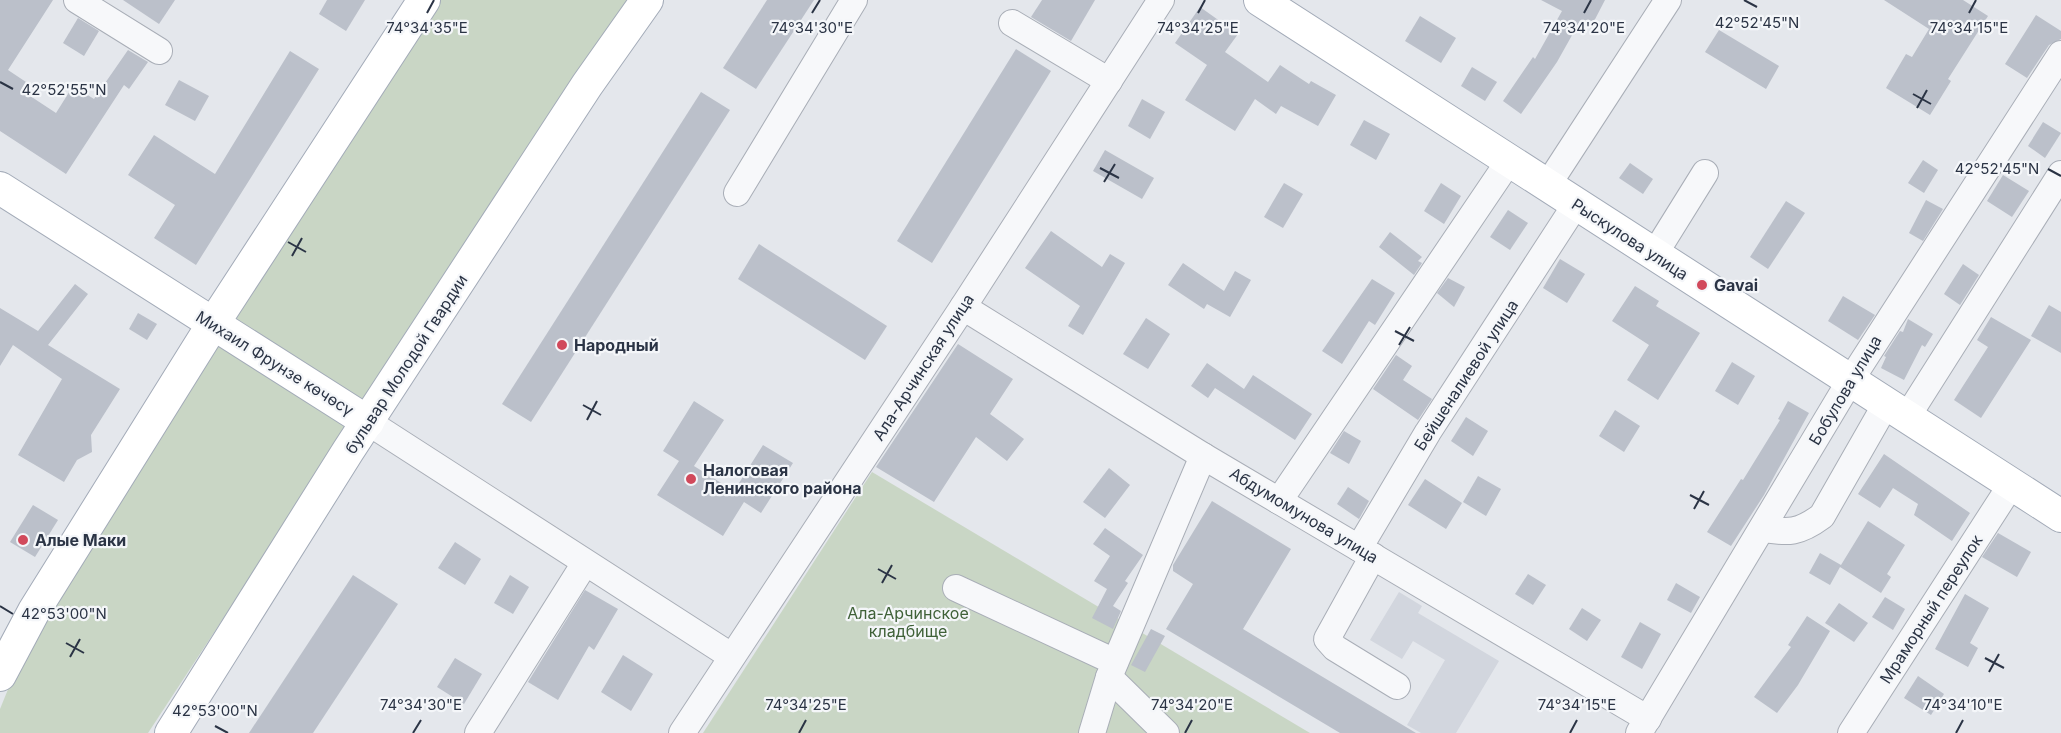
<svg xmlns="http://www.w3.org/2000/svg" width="2061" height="733" font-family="Inter,sans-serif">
  <rect width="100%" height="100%" fill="#e4e7ec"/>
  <polygon fill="#d2d6de" points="1399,592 1422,606 1418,613 1499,661 1456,733 1421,733 1407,725 1445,660 1413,641 1402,659 1370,640"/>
  <g fill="#c9d6c5">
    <polygon points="435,0 627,0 363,406 228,318"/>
    <polygon points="213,341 349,427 148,733 0,733 0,709 24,650"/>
    <polygon points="872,472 1310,733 703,733"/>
  </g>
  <g fill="#bbc0ca">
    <polygon points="0,0 53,0 8,70 26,82 21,90 56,113 73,86 94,99 128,50 148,62 129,89 124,85 66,174 0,131"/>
    <polygon points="123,0 175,0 159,24"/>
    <polygon points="327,0 365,0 346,31 319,14"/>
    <polygon points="767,0 814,0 756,89 723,68"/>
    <polygon points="1042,0 1095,0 1071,41 1031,17"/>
    <polygon points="1541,0 1605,0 1591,27 1580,21 1557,62 1521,114 1503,101 1533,57 1535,59 1562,11"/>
    <polygon points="1884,0 1963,0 1988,16 1948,79 1951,81 1930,115 1886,88 1906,54 1912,57 1929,29"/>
    <polygon points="1200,7 1238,34 1225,52 1268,82 1280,65 1309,84 1311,81 1336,95 1318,126 1281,106 1276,114 1255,99 1235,131 1185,100 1207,65 1175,43"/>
    <polygon points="2036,15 2061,31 2061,39 2049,45 2027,78 2005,64"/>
    <polygon points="1420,16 1456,38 1441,63 1405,41"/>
    <polygon points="78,18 99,31 84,56 63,43"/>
    <polygon points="1719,30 1779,66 1766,89 1705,52"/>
    <polygon points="1016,49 1051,71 932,263 897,241"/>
    <polygon points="290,51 319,69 196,265 154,238 175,205 128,175 154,135 215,174"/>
    <polygon points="1472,67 1497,82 1485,101 1461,86"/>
    <polygon points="179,80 209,96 195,121 165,105"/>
    <polygon points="701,92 730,110 531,422 502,404"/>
    <polygon points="1142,99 1165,112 1150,139 1128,126"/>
    <polygon points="1364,120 1390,134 1376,160 1350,145"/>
    <polygon points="2043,122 2061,133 2045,158 2028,146"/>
    <polygon points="1105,150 1154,178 1142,199 1093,171"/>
    <polygon points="1923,160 1938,170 1924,193 1908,183"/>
    <polygon points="1630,163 1653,179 1643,194 1619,178"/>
    <polygon points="2003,175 2029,191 2012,217 1987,201"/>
    <polygon points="1284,183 1303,194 1283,228 1264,217"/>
    <polygon points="1441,183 1461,196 1444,224 1424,211"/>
    <polygon points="1926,200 1943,209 1923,241 1909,233"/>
    <polygon points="1786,201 1805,213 1768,269 1750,257"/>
    <polygon points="1508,210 1528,223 1510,250 1490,237"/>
    <polygon points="1051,231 1102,267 1110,254 1125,263 1083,335 1068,326 1080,306 1025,268"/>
    <polygon points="1390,232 1422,257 1418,261 1422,263 1414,275 1379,247"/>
    <polygon points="759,244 887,326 865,360 738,279"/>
    <polygon points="1560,259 1585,274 1567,303 1543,288"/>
    <polygon points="1183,263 1224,291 1235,271 1251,280 1230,317 1207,304 1204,309 1168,285"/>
    <polygon points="1963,264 1979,275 1960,305 1944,294"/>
    <polygon points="1448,278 1465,287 1454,307 1437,293"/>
    <polygon points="1372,279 1395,293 1375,325 1369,321 1342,364 1322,351"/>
    <polygon points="75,284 88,294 48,345 120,389 91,435 92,452 77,460 64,482 18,455 62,379 13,345 0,366 0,308 38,331"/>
    <polygon points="1635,286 1659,301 1656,306 1700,333 1658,400 1627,380 1649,345 1612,321"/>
    <polygon points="1843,296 1875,315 1858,340 1828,321"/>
    <polygon points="2049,305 2061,312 2061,353 2031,336"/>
    <polygon points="138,313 157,324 147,340 129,329"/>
    <polygon points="1991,317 2031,340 1981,418 1954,400 1988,347 1977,340"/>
    <polygon points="1146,318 1170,334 1148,369 1123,354"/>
    <polygon points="1908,319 1933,334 1925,347 1922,345 1904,380 1881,368 1886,357 1884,356 1900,331 1903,332"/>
    <polygon points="958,344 1013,379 990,414 1024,439 1007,461 976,437 934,502 876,467"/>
    <polygon points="1396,355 1412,366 1403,380 1432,399 1418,420 1373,389"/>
    <polygon points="1732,362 1755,376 1738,405 1715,391"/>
    <polygon points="1207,363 1244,389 1253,375 1312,414 1295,440 1215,388 1208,398 1191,386"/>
    <polygon points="694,401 724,420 694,466 734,491 763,445 793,463 761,513 744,502 723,536 657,495 679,461 663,451"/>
    <polygon points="1788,401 1809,413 1764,495 1731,546 1707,532 1741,479 1743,480 1780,420 1778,419"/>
    <polygon points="1615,410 1640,426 1624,452 1599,436"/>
    <polygon points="1466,417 1488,431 1473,456 1451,441"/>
    <polygon points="1344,431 1361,441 1349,464 1330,453"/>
    <polygon points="1884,454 1970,513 1952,541 1914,515 1918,504 1893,488 1880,508 1858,494"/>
    <polygon points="1109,468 1130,485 1105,518 1083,502"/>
    <polygon points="1478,476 1501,489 1486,516 1463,502"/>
    <polygon points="1425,479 1462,503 1446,529 1408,505"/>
    <polygon points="1348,487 1369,501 1359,519 1337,504"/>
    <polygon points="1212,501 1291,549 1243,629 1416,733 1340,733 1166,629 1193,584 1173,571 1173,565"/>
    <polygon points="33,505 58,520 35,557 10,542"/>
    <polygon points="1868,521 1905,545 1887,574 1891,577 1881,593 1840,567 1830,585 1809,573 1820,553 1841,565"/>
    <polygon points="1105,528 1143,555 1125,581 1128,583 1113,606 1121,611 1113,629 1092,618 1107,589 1094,581 1110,556 1093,544"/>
    <polygon points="1998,533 2031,552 2017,577 1982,557"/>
    <polygon points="455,542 481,559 465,585 438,568"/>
    <polygon points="1528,574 1546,585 1533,605 1515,594"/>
    <polygon points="353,575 398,604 313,733 249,733"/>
    <polygon points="510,575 529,587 513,614 494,603"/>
    <polygon points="1676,583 1700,597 1691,613 1667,600"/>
    <polygon points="585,590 618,609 594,650 589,646 558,700 528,682"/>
    <polygon points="1965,594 1989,608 1970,643 1978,648 1968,667 1935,649"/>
    <polygon points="1885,597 1905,609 1893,630 1872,617"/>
    <polygon points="1839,603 1868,623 1854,642 1825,623"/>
    <polygon points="1582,608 1601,620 1587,641 1569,629"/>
    <polygon points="1807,616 1830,631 1798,685 1777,713 1754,697 1791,647 1788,645"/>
    <polygon points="1640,622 1661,634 1642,669 1621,657"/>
    <polygon points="1151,629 1165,636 1145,672 1131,665"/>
    <polygon points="623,655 653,674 631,711 601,692"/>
    <polygon points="455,658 482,674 464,704 437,687"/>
    <polygon points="1918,676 1944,694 1931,715 1904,698"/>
  </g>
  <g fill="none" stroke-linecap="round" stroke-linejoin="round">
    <defs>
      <g id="minor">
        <polyline points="77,0 159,51"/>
        <polyline points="1012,23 1109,81"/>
        <polyline points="1547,186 1668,0"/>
        <polyline points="737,193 854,0"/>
        <polyline points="1654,255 1705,173"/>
        <polyline points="963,307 1203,456 1648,719"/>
        <polyline points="1907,417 2061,174"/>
        <polyline points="368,422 731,656"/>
        <polyline points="1279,501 1509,161"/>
        <path d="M1762,529C1789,533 1799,533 1822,516L1886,404"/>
        <polyline points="1359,548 1428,432 1576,204"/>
        <polyline points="1373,556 1327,639 1335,648 1397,686"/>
        <polyline points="956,588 1115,662"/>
        <polyline points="1109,677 1166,733"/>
        <polyline points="478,733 585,563"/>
        <polyline points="682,733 963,307 1161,0"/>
        <polyline points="1092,733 1109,677 1203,456"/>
        <polyline points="1639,733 1850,381 2061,54"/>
        <polyline points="1851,733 2011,485"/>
      </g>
      <g id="major">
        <polyline points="1260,0 2061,516"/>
        <polyline points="0,188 368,422"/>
        <polyline points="0,675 34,611 213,324 424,0"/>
        <polyline points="171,733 348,451 587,85 647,0"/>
      </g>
    </defs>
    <use href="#minor" stroke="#a9aeb7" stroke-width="28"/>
    <use href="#major" stroke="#a3abb8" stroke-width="34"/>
    <use href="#minor" stroke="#f7f8fa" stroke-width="26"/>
    <use href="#major" stroke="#fff" stroke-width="32"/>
  </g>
  <path fill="none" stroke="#2b3445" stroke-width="2" d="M1744,0L1757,7M427,13L434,0M812,13L820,0M1198,13L1205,0M1584,13L1591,0M1969,13L1976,0M0,82L13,89M1913,94L1931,104M1917,108L1927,90M1100,168L1119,178M2048,169L2061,176M1104,182L1115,164M288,242L306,252M292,256L302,238M1395,331L1414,341M1399,345L1410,327M583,405L601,415M587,420L597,401M1690,495L1709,505M1694,509L1704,491M878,569L896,579M882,583L892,565M0,606L13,614M66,643L84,653M70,657L80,639M1985,658L2004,668M1989,672L1999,654M215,726L228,733M413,733L421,720M799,733L806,720M1185,733L1192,720M1570,733L1577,720M1956,733L1963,720"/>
  <g fill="#d1495b" stroke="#f4f6f9" stroke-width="2">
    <circle cx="1702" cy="285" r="6"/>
    <circle cx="562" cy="345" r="6"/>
    <circle cx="691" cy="479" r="6"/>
    <circle cx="23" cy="540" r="6"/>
  </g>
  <g text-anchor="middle" stroke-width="4.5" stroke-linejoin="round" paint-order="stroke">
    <g font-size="16" fill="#2b3445" stroke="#f4f6f9">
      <text transform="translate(1630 239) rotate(33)" y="6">Рыскулова улица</text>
      <text transform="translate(275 363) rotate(32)" y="6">Михаил Фрунзе көчөсү</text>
      <text transform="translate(406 364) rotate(-57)" y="6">бульвар Молодой Гвардии</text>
      <text transform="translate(923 367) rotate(-57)" y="6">Ала-Арчинская улица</text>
      <text transform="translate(1466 375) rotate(-57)" y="6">Бейшеналиевой улица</text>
      <text transform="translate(1845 390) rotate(-59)" y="6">Бобулова улица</text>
      <text transform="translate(1304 515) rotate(31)" y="6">Абдумомунова улица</text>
      <text transform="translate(1931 609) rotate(-57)" y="6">Мраморный переулок</text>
    </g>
    <g font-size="16" font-weight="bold" fill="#2b3445" stroke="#f4f6f9" text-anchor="start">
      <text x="1714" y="291">Gavai</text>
      <text x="574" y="351">Народный</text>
      <text x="703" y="476">Налоговая<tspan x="703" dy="18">Ленинского района</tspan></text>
      <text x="35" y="546">Алые Маки</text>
    </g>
    <g font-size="16" fill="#3f6138" stroke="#f4f6f9">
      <text x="908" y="619">Ала-Арчинское<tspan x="908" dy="18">кладбище</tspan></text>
    </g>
  </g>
  <g font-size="15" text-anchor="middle" fill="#2b3445" stroke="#f4f6f9" stroke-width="4.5" stroke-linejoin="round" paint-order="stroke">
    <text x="1757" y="28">42°52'45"N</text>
    <text x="427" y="33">74°34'35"E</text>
    <text x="812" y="33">74°34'30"E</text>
    <text x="1198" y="33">74°34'25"E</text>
    <text x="1584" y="33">74°34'20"E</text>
    <text x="1969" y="33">74°34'15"E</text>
    <text x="64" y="95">42°52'55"N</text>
    <text x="1997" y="174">42°52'45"N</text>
    <text x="64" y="619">42°53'00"N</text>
    <text x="421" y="710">74°34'30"E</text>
    <text x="806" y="710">74°34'25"E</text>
    <text x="1192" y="710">74°34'20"E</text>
    <text x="1577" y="710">74°34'15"E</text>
    <text x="1963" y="710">74°34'10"E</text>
    <text x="215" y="716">42°53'00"N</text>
  </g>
</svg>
